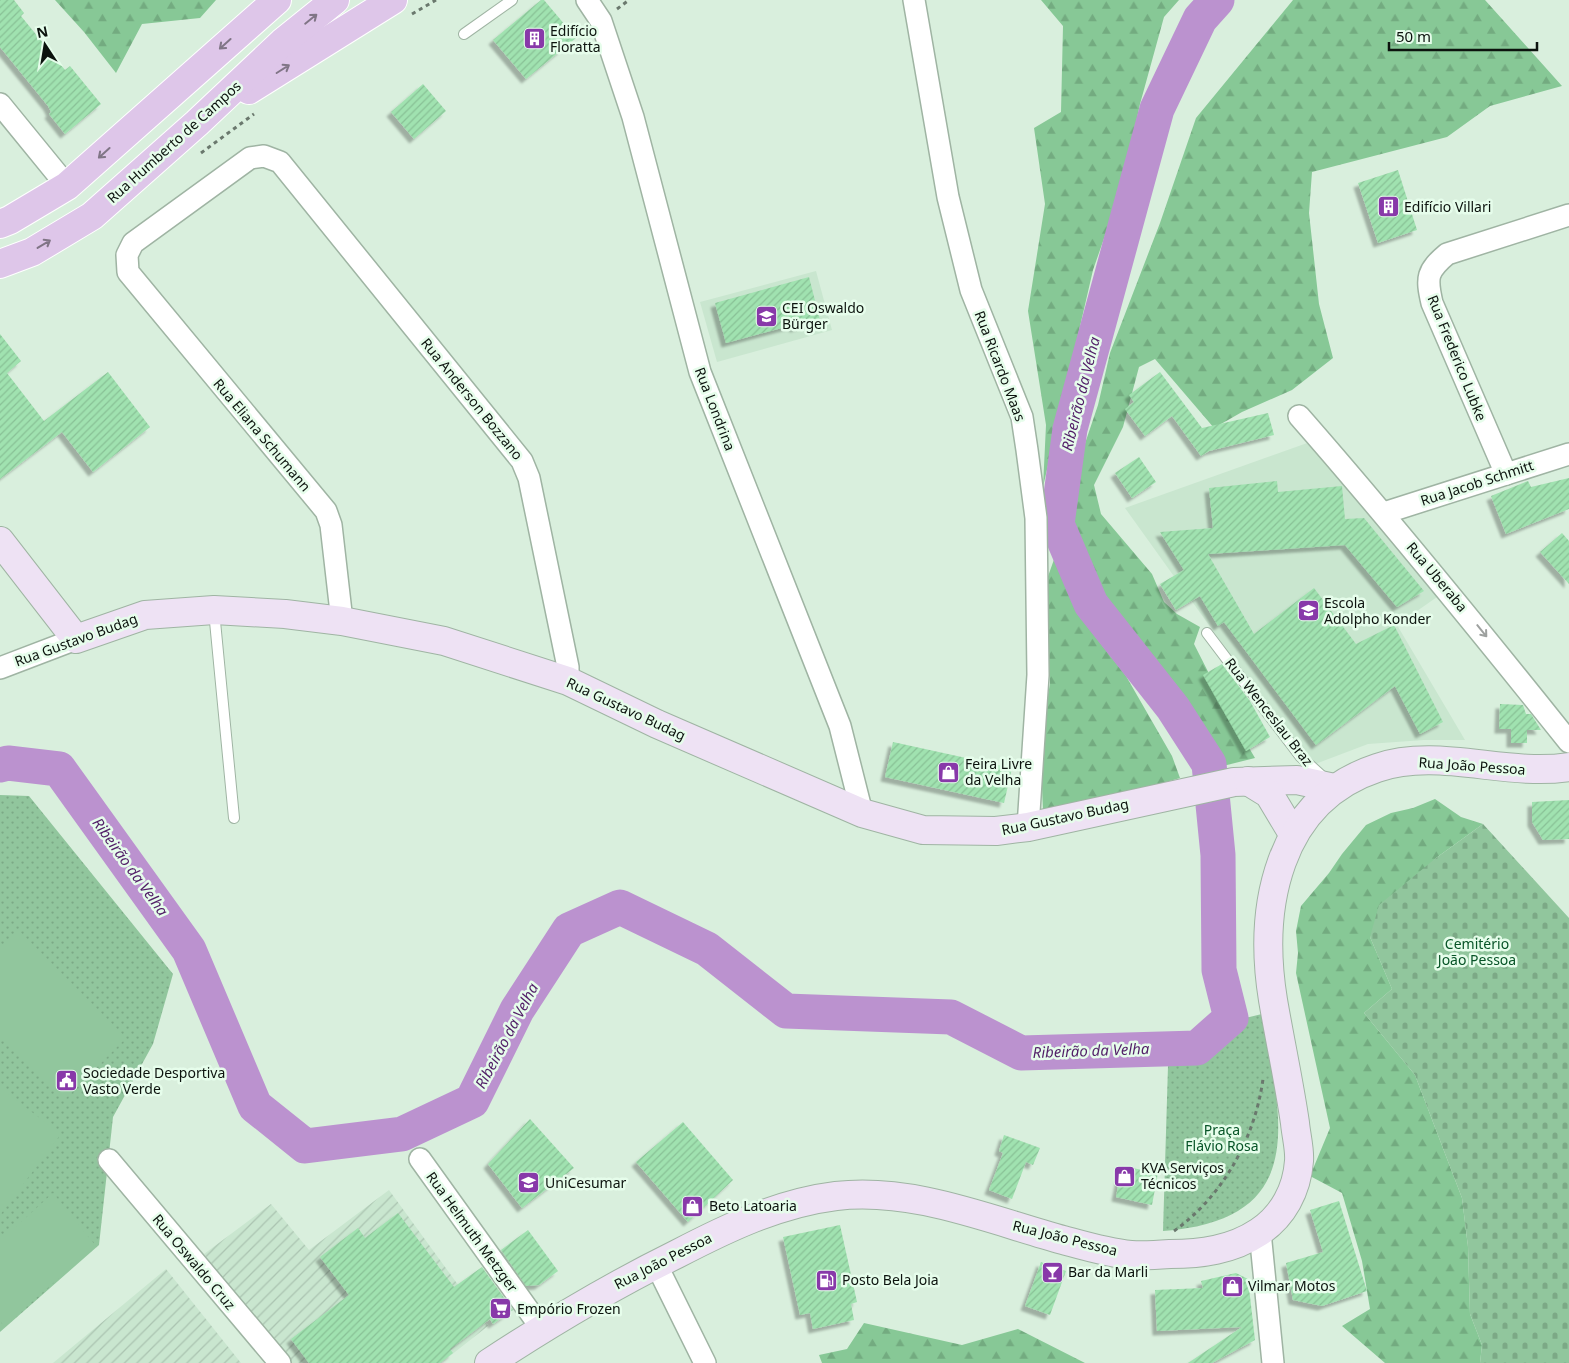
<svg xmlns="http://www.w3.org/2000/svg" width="1569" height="1363" font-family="'Noto Sans',sans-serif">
  <defs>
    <pattern id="industrial-furrows" width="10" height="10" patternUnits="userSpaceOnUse" patternTransform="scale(1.25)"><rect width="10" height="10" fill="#c9e6cf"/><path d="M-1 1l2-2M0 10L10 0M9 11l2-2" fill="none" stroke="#abc4b1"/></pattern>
    <pattern id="forest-firs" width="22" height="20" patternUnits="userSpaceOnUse" patternTransform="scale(1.25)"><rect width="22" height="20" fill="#87c896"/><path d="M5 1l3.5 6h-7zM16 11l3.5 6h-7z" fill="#73ab80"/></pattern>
    <pattern id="cemetery-stones" width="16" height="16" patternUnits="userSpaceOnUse" patternTransform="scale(1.25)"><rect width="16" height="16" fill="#91c69d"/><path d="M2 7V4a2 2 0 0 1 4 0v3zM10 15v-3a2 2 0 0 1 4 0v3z" fill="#7ca986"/></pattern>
    <pattern id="park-dots" width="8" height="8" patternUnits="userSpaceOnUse" patternTransform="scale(1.25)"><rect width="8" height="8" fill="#91c69d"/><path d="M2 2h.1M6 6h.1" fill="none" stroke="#7ca986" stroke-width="1.8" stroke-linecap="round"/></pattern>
    <pattern id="building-hatch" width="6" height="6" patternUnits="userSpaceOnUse" patternTransform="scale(1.25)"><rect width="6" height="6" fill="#a0e2b0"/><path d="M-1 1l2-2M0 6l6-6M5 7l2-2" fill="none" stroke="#89c196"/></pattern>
    <filter id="shadow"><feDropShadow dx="-4.5" dy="4.5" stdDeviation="1" flood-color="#0004"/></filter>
  </defs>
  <rect width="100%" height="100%" fill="#d9efdd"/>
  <g fill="#c9e6cf">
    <polygon points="816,271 832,330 717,362 700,302"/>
    <polygon points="1310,442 1437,597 1397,625 1465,740 1424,740 1368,744 1310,766 1125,508"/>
  </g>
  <g fill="url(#industrial-furrows)">
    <polygon points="389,1190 488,1326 441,1363 291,1363 204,1254 271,1204 309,1250"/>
    <polygon points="166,1269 241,1363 53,1363"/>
  </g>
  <g fill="url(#forest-firs)">
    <polygon points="55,0 216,0 200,18 142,24 116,73 84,32"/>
    <polygon points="1041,0 1179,0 1164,17 1140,104 1123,184 1093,270 1043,487 1046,425 1028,311 1045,204 1034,128 1061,112 1063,26"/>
    <polygon points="1293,0 1485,0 1562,86 1490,106 1447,137 1312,172 1309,213 1319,304 1333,358 1292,390 1242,412 1214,428 1155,359 1139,367 1123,427 1094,485 1101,514 1152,574 1164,602 1177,614 1200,627 1194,644 1232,719 1255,758 1219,767 1163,680 1112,612 1065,529 1074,476 1098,405 1110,353 1160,223 1196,118"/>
    <polygon points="1057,551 1095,636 1126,676 1172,756 1180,778 1108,799 1043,811 1041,762 1042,726 1050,684 1046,582"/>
    <polygon points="1435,799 1461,817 1483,824 1436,858 1370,937 1392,989 1364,1013 1415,1075 1462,1198 1468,1247 1470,1314 1482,1345 1480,1363 1385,1363 1342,1326 1370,1309 1362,1261 1342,1193 1310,1176 1330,1128 1296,973 1298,953 1296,931 1301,906 1329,873 1342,854 1366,825 1391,813 1413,808"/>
    <polygon points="864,1323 962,1345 1018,1329 1085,1363 822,1363 819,1355 847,1349"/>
  </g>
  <polygon fill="url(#cemetery-stones)" points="1483,824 1569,918 1569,1363 1480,1363 1482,1345 1470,1314 1468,1247 1462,1198 1415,1075 1364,1013 1392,989 1370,937 1379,905 1436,858"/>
  <g fill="url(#park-dots)">
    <polygon points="0,795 29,796 173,974 153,1044 113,1117 99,1245 0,1332"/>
    <path d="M1262,1014C1282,1121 1310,1220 1163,1231L1168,1066C1200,1056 1222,1053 1237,1020Z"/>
  </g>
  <g fill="#91c69d">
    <polygon points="18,930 126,1038 64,1100 0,1036 0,948"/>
    <polygon points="0,1088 61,1134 0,1215"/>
    <polygon points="53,1193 96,1246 4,1326 0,1321 0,1241"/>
  </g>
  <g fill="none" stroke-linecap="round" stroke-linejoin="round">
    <polyline stroke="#bb92cf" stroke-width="35" points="0,765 8,763 59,769 189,950 255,1106 305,1146 402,1134 472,1101 517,1010 569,930 620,907 707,949 786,1011 951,1017 1021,1053 1197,1048 1231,1018 1219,970 1218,855 1209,764 1173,708 1091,604 1057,524 1070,429 1157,109 1200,19 1217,0"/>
  </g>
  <g fill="url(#building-hatch)" filter="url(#shadow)">
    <polygon points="0,0 14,0 24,13 21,16 65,70 70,66 101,104 65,134 49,114 51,112 48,106 0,47"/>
    <polygon points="541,0 544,0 576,38 526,79 493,40"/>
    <polygon points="423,84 446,111 414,139 391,112"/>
    <polygon points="1398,170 1417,230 1378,243 1358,183"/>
    <polygon points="809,277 820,320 794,328 793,325 726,343 715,303"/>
    <polygon points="0,334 21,361 7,373 44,421 108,372 150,427 93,472 62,432 0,479"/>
    <polygon points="1160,372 1202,428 1268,413 1274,435 1209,451 1201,456 1172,416 1145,436 1125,409 1134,402 1129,395"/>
    <polygon points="1139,457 1156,482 1132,498 1115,473"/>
    <polygon points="1569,478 1569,509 1506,534 1491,496 1528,481 1531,487"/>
    <polygon points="1277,481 1278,492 1342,486 1345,519 1364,518 1424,591 1397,607 1345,545 1208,554 1254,634 1314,588 1356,644 1394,625 1443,722 1420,734 1395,686 1316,745 1224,622 1218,626 1200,596 1176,610 1160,584 1184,570 1160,532 1213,528 1209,488"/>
    <polygon points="1562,533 1569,541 1569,584 1540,552"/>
    <polygon points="1222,664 1250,701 1270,737 1246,751 1203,675"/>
    <polygon points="1500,704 1523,705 1526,714 1531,714 1541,730 1527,730 1527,743 1511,743 1511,729 1499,729"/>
    <polygon points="893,742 1012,768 1004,803 885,777"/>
    <polygon points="1569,800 1569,839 1543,840 1532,822 1532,802"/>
    <polygon points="530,1119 574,1168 522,1208 488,1164"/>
    <polygon points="683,1122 733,1180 688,1222 636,1162"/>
    <polygon points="1004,1135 1040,1148 1033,1165 1026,1162 1012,1199 989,1190 1003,1153 999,1151"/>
    <polygon points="1122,1166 1158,1173 1152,1205 1116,1197"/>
    <polygon points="1339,1201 1367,1291 1322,1306 1293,1300 1286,1263 1323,1252 1310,1210"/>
    <polygon points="398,1213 454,1287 482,1267 513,1310 493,1324 490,1319 450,1349 453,1353 440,1363 309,1363 291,1339 349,1295 320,1257 358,1228 365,1238"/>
    <polygon points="840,1225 857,1302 851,1304 854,1320 813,1329 810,1313 800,1315 783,1237"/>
    <polygon points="528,1230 558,1271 539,1285 526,1286 501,1250"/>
    <polygon points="1041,1262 1066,1271 1050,1315 1025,1306"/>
    <polygon points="1236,1273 1248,1279 1255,1340 1212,1363 1188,1363 1242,1327 1157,1331 1155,1290 1203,1288 1201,1281"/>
  </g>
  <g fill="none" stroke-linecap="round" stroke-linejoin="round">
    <defs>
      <g id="lane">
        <polyline points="464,34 512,0"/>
        <polyline points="214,611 234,818"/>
        <polyline points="1207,633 1300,756 1324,778"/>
      </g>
      <g id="street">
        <polyline points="587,0 601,21 633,117 700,372 840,726 862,813"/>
        <polyline points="914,0 948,197 971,290 1022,417 1027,450 1036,518 1038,675 1028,827"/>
        <polyline points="0,104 67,186"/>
        <path d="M1299,416C1392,522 1481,632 1569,742"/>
        <path d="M1506,474L1432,303C1426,277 1427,271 1447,254L1569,215"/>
        <polyline points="1384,513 1569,454"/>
        <polyline points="342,621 331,525 326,511 128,272 127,255 133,243 250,158 264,156 280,162 522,461 529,478 568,667 568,681"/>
        <polyline points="0,668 76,639"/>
        <polyline points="420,1159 542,1329"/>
        <polyline points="109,1160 280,1363"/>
        <polyline points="1260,1232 1273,1363"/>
        <polyline points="656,1264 705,1363"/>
      </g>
      <g id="secondary">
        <polyline points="0,541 76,639 145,615 214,610 285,614 342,621 444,641 568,681 657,724 862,813 923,830 996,831 1028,827 1234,782 1297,780 1334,788"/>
        <polyline points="1248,781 1269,794 1293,834"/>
        <path d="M489,1363C550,1323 612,1286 677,1254C727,1228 779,1203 836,1196C913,1187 990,1220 1063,1240C1085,1246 1108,1253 1131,1255C1144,1256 1157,1255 1170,1254C1201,1254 1232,1250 1259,1232C1283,1216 1297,1190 1299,1161C1300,1149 1296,1135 1295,1123C1289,1082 1280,1041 1273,1000C1258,908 1277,801 1377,768C1438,747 1506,777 1569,767"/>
      </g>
      <g id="primary">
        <polyline points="249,90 393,0"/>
        <polyline points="0,224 10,220 67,186 277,0"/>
        <polyline points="0,264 32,252 92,216 197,123 283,42 335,0"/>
      </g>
    </defs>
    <use href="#lane" stroke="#9fb4a3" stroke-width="12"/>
    <use href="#street" stroke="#9fb4a3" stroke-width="24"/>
    <use href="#secondary" stroke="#9fb4a3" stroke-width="30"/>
    <use href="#primary" stroke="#fff" stroke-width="30"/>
    <g stroke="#6a786d" stroke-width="3" stroke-dasharray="4 4" stroke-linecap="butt">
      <polyline points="617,9 629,0"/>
      <polyline points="412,14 436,0"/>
      <polyline points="201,153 254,114"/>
      <path d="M1174,1231C1223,1196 1255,1138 1263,1079"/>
    </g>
    <use href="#lane" stroke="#fff" stroke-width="10"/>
    <use href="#street" stroke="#fff" stroke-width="21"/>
    <use href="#secondary" stroke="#eee2f4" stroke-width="28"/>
    <use href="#primary" stroke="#dec6e9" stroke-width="28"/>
  </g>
  <defs><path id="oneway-shaft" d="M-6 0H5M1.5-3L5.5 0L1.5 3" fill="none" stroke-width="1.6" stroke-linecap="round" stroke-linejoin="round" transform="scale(1.25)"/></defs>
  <g stroke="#807586">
    <use href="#oneway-shaft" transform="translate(311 19) rotate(-39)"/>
    <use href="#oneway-shaft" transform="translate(225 44) rotate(138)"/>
    <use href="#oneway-shaft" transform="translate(283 69) rotate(-32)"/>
    <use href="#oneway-shaft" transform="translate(104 153) rotate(138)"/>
    <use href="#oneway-shaft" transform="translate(44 244) rotate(-31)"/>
  </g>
  <use stroke="#9ea19f" href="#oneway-shaft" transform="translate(1482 631) rotate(51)"/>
  <defs>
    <symbol id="building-square" viewBox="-11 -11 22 22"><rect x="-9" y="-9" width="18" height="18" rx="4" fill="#8839a9" stroke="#e6fdeb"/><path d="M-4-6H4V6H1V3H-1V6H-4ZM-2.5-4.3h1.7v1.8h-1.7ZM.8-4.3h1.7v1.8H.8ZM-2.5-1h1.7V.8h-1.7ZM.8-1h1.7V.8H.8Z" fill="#fff"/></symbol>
    <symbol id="school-square" viewBox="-11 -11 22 22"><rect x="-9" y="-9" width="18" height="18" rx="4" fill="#8839a9" stroke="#e6fdeb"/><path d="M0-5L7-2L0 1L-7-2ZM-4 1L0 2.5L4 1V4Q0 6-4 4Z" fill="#fff"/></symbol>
    <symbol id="shop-square" viewBox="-11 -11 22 22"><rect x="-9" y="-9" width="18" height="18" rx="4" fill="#8839a9" stroke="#e6fdeb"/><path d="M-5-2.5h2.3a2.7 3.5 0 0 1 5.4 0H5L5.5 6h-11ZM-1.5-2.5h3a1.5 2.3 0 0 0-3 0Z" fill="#fff"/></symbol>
    <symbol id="civic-square" viewBox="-11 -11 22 22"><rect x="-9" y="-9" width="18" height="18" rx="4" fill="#8839a9" stroke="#e6fdeb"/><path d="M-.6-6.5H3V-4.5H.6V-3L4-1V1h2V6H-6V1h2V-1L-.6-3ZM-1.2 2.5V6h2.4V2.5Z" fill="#fff"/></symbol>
    <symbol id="university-square" viewBox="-11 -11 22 22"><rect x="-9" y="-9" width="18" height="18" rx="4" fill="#8839a9" stroke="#e6fdeb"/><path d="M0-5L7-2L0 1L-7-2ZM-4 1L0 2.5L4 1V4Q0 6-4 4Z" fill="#fff"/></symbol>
    <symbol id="bar-square" viewBox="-11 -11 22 22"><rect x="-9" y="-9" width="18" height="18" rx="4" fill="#8839a9" stroke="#e6fdeb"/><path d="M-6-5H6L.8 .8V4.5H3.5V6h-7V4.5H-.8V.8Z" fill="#fff"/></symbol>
    <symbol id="fuel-square" viewBox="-11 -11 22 22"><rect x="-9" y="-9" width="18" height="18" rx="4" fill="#8839a9" stroke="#e6fdeb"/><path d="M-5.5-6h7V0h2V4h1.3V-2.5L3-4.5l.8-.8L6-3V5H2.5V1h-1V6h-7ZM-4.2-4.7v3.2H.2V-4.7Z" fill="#fff"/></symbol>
    <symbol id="supermarket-square" viewBox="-11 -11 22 22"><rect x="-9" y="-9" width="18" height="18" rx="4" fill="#8839a9" stroke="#e6fdeb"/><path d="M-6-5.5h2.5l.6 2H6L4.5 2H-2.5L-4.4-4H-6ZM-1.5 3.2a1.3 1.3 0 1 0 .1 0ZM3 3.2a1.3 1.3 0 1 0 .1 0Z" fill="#fff"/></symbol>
  </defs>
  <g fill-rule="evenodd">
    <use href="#building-square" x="522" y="26" width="25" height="25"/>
    <use href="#building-square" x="1376" y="194" width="25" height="25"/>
    <use href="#school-square" x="754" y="304" width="25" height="25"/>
    <use href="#school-square" x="1296" y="598" width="25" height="25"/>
    <use href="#shop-square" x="936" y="760" width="25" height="25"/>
    <use href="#civic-square" x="54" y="1068" width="25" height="25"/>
    <use href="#shop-square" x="1112" y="1164" width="25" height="25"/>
    <use href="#university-square" x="516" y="1170" width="25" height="25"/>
    <use href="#shop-square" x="680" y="1194" width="25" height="25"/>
    <use href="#bar-square" x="1040" y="1260" width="25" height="25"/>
    <use href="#fuel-square" x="814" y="1268" width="25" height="25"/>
    <use href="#shop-square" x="1220" y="1274" width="25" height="25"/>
    <use href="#supermarket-square" x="488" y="1296" width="25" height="25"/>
  </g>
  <g text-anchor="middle" stroke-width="5" stroke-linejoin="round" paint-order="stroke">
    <g font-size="14" fill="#0c130e" stroke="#e6fdeb" text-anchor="start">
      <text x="550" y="36">Edifício<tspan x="550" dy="16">Floratta</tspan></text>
      <text x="1404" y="212">Edifício Villari</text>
      <text x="782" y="313">CEI Oswaldo<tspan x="782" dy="16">Bürger</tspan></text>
      <text x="1324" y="608">Escola<tspan x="1324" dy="16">Adolpho Konder</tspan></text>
      <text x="965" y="769">Feira Livre<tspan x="965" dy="16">da Velha</tspan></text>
      <text x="83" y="1078">Sociedade Desportiva<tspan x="83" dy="16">Vasto Verde</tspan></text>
      <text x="1141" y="1173">KVA Serviços<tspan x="1141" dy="16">Técnicos</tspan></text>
      <text x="545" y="1188">UniCesumar</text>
      <text x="709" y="1211">Beto Latoaria</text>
      <text x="1068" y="1277">Bar da Marli</text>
      <text x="842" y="1285">Posto Bela Joia</text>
      <text x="1248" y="1291">Vilmar Motos</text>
      <text x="517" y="1314">Empório Frozen</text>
    </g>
    <g font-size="14" fill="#0c130e" stroke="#e6fdeb">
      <text transform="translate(174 142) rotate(-42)" y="5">Rua Humberto de Campos</text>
      <text transform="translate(1457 358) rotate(68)" y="5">Rua Frederico Lubke</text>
      <text transform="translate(1000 366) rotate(69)" y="5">Rua Ricardo Maas</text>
      <text transform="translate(472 399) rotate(51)" y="5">Rua Anderson Bozzano</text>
      <text transform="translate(715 409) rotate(69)" y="5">Rua Londrina</text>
      <text transform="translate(262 435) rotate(50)" y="5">Rua Eliana Schumann</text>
      <text transform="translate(1477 483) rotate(-18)" y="5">Rua Jacob Schmitt</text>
      <text transform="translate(1437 577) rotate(50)" y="5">Rua Uberaba</text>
      <text transform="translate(76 640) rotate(-20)" y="5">Rua Gustavo Budag</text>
      <text transform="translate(626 709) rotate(25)" y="5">Rua Gustavo Budag</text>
      <text transform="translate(1269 712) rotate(52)" y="5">Rua Wenceslau Braz</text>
      <text transform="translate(1472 766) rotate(4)" y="5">Rua João Pessoa</text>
      <text transform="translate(1065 817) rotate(-12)" y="5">Rua Gustavo Budag</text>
      <text transform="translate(472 1232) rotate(54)" y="5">Rua Helmuth Metzger</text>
      <text transform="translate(1065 1238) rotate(14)" y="5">Rua João Pessoa</text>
      <text transform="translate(663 1261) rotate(-27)" y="5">Rua João Pessoa</text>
      <text transform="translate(194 1262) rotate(50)" y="5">Rua Oswaldo Cruz</text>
    </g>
    <g font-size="14" fill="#075427" stroke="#e6fdeb">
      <text x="1477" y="949">Cemitério<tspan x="1477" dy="16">João Pessoa</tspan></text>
      <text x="1222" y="1135">Praça<tspan x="1222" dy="16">Flávio Rosa</tspan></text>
    </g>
    <g font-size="15" font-style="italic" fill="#511e67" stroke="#e6fdeb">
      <text transform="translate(1081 394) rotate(-76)" y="5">Ribeirão da Velha</text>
      <text transform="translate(130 867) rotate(54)" y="5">Ribeirão da Velha</text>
      <text transform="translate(507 1036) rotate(-62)" y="5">Ribeirão da Velha</text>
      <text transform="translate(1091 1051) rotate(-2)" y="5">Ribeirão da Velha</text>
    </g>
  </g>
  <g transform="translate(45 45) rotate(348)" stroke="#e6fdeb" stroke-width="4" paint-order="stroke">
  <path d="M0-4L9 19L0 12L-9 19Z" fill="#0c130e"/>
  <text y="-8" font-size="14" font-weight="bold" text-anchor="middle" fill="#0c130e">N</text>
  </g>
  <path d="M1389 42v8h148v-8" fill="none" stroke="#0c130e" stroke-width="2.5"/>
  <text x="1396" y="42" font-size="15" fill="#0c130e" stroke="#e6fdeb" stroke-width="4" paint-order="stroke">50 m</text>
</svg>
